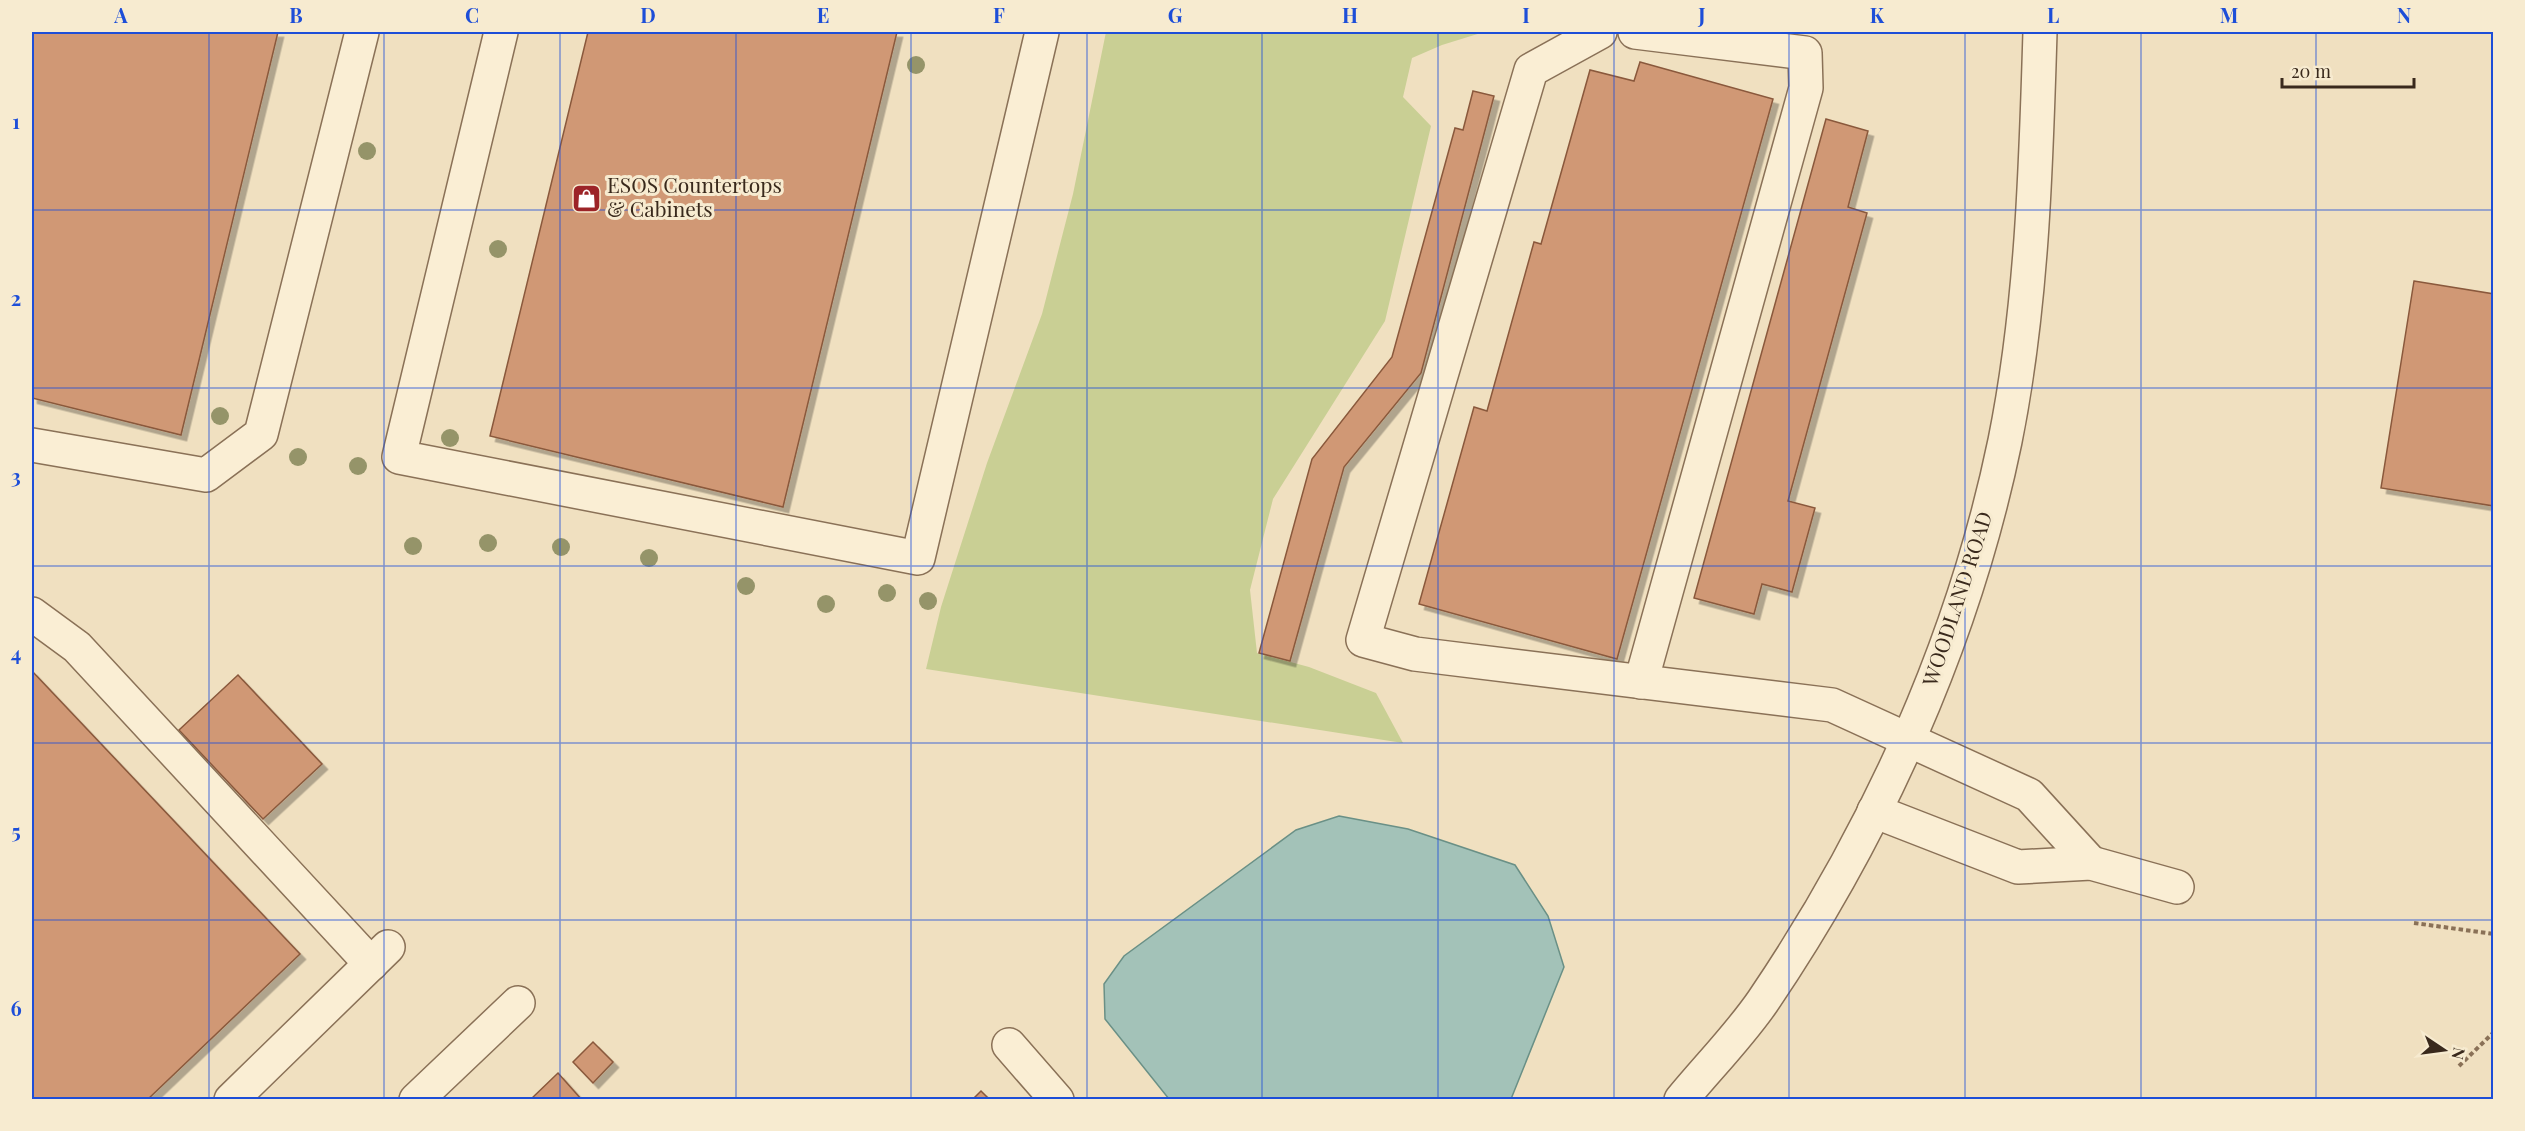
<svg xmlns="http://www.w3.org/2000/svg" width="2525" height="1131" font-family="'Playfair Display',serif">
  <defs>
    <filter id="shadow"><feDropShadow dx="5.5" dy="5.5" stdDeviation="0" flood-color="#0004"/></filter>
  </defs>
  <rect width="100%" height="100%" fill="#f0e0c0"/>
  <polygon fill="#c9cf94" points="1106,32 1484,32 1442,45 1412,58 1403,97 1431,126 1385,321 1273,499 1250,590 1257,653 1309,667 1376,693 1403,743 926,669 941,607 987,463 1042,314 1073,194"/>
  <polygon fill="#a3c2b8" stroke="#6a9086" stroke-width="1.5" points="1339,816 1408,829 1515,865 1548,916 1564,967 1511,1099 1169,1099 1105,1019 1104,984 1124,956 1296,830"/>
  <g fill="#d09874" stroke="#8a593c" stroke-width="1.5" filter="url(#shadow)">
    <polygon points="32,32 278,32 181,435 32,398"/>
    <polygon points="588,32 897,32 783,507 490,436"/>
    <polygon points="1640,62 1773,99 1617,659 1419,604 1474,407 1487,411 1534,242 1541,244 1590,70 1634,81"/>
    <polygon points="1473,91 1494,96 1421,373 1344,467 1290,661 1259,653 1312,459 1392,357 1455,128 1463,130"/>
    <polygon points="1826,119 1868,131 1848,207 1867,213 1788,501 1815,508 1792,592 1762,584 1754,614 1694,598"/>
    <polygon points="2414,281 2494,294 2494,506 2381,488"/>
    <polygon points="32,671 300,954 147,1100 32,1100"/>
    <polygon points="238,675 322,764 263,819 179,730"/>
    <polygon points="593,1042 613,1062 593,1083 573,1062"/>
    <polygon points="558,1073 582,1100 530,1100"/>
    <polygon points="981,1091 990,1100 972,1100"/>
  </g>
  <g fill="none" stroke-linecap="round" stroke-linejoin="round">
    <defs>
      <g id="minor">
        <polyline points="501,32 399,457 918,558 1042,32"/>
        <polyline points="1600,32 1531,70 1363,640 1415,654 1832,705 2029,795 2091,863"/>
        <polyline points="1635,32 1805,53 1806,88 1641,682"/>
        <polyline points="32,445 206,475 261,434 362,32"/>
        <polyline points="32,614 77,647 371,964"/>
        <polyline points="1874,811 2018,867 2091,863 2177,887"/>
        <polyline points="1009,1045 1057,1100"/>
        <polyline points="231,1100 388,947"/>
        <polyline points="416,1100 518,1003"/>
        <path d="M1681,1100C1708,1067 1739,1036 1763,1001C1877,833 1964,640 2005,441C2032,307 2036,168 2040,32"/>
      </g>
    </defs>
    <use href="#minor" stroke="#8a7157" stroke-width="36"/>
    <g stroke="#8a7157" stroke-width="4" stroke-dasharray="4.5 3" stroke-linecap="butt">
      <polyline points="2414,923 2494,934"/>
      <polyline points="2459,1066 2494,1032"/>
    </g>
    <use href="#minor" stroke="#faeed4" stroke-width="33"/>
  </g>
  <g fill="#959469">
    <circle cx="916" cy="65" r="9"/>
    <circle cx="367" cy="151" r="9"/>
    <circle cx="498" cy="249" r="9"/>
    <circle cx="220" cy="416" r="9"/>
    <circle cx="450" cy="438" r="9"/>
    <circle cx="298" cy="457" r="9"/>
    <circle cx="358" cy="466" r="9"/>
    <circle cx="488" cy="543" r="9"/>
    <circle cx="413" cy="546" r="9"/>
    <circle cx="561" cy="547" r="9"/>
    <circle cx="649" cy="558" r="9"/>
    <circle cx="746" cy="586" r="9"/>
    <circle cx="887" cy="593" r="9"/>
    <circle cx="928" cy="601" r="9"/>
    <circle cx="826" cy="604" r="9"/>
  </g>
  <path fill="none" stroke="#1d4ed8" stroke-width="1.5" stroke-opacity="0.55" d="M209,32V1100M384,32V1100M560,32V1100M736,32V1100M911,32V1100M1087,32V1100M1262,32V1100M1438,32V1100M1614,32V1100M1789,32V1100M1965,32V1100M2141,32V1100M2316,32V1100M32,210H2494M32,388H2494M32,566H2494M32,743H2494M32,920H2494"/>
  <defs>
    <symbol id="shop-square" viewBox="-11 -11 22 22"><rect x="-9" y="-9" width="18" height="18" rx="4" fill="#9c2428" stroke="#f7ebd0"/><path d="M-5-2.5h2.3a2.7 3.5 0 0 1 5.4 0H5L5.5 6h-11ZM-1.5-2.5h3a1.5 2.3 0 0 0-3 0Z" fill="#fff"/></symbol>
  </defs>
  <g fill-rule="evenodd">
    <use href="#shop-square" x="570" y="182" width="33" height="33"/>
  </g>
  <g text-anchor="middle" stroke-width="6" stroke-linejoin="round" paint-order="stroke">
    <g font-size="21" fill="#39291c" stroke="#f7ebd0" text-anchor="start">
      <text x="607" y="193">ESOS Countertops<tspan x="607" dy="24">&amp; Cabinets</tspan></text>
    </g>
    <g font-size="21" fill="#39291c" stroke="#f7ebd0">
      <text transform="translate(1958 599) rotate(-72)" y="7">WOODLAND ROAD</text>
    </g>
  </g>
  <rect width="2525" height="1131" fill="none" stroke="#f7ebd0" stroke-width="66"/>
  <g transform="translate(2444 1050) rotate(103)" stroke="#f7ebd0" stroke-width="4.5" paint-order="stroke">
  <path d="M0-4.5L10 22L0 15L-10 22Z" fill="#39291c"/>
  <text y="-9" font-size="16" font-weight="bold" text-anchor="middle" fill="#39291c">N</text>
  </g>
  <path d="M2282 78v9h132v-9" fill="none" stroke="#39291c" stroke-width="3"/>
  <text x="2291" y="78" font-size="18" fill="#39291c" stroke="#f7ebd0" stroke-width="4.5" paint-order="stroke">20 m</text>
  <rect x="33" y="33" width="2459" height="1065" fill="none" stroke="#1d4ed8" stroke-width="2"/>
  <g font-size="20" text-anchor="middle" font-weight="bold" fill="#1d4ed8">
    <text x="121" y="23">A</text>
    <text x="296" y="23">B</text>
    <text x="472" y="23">C</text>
    <text x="648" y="23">D</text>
    <text x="823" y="23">E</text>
    <text x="999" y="23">F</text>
    <text x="1175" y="23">G</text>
    <text x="1350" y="23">H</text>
    <text x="1526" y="23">I</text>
    <text x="1702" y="23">J</text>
    <text x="1877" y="23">K</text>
    <text x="2053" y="23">L</text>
    <text x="2229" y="23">M</text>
    <text x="2404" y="23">N</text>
    <text x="16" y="129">1</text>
    <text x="16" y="306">2</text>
    <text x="16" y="484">3</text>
    <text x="16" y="661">4</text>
    <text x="16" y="839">5</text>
    <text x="16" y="1016">6</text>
  </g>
</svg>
